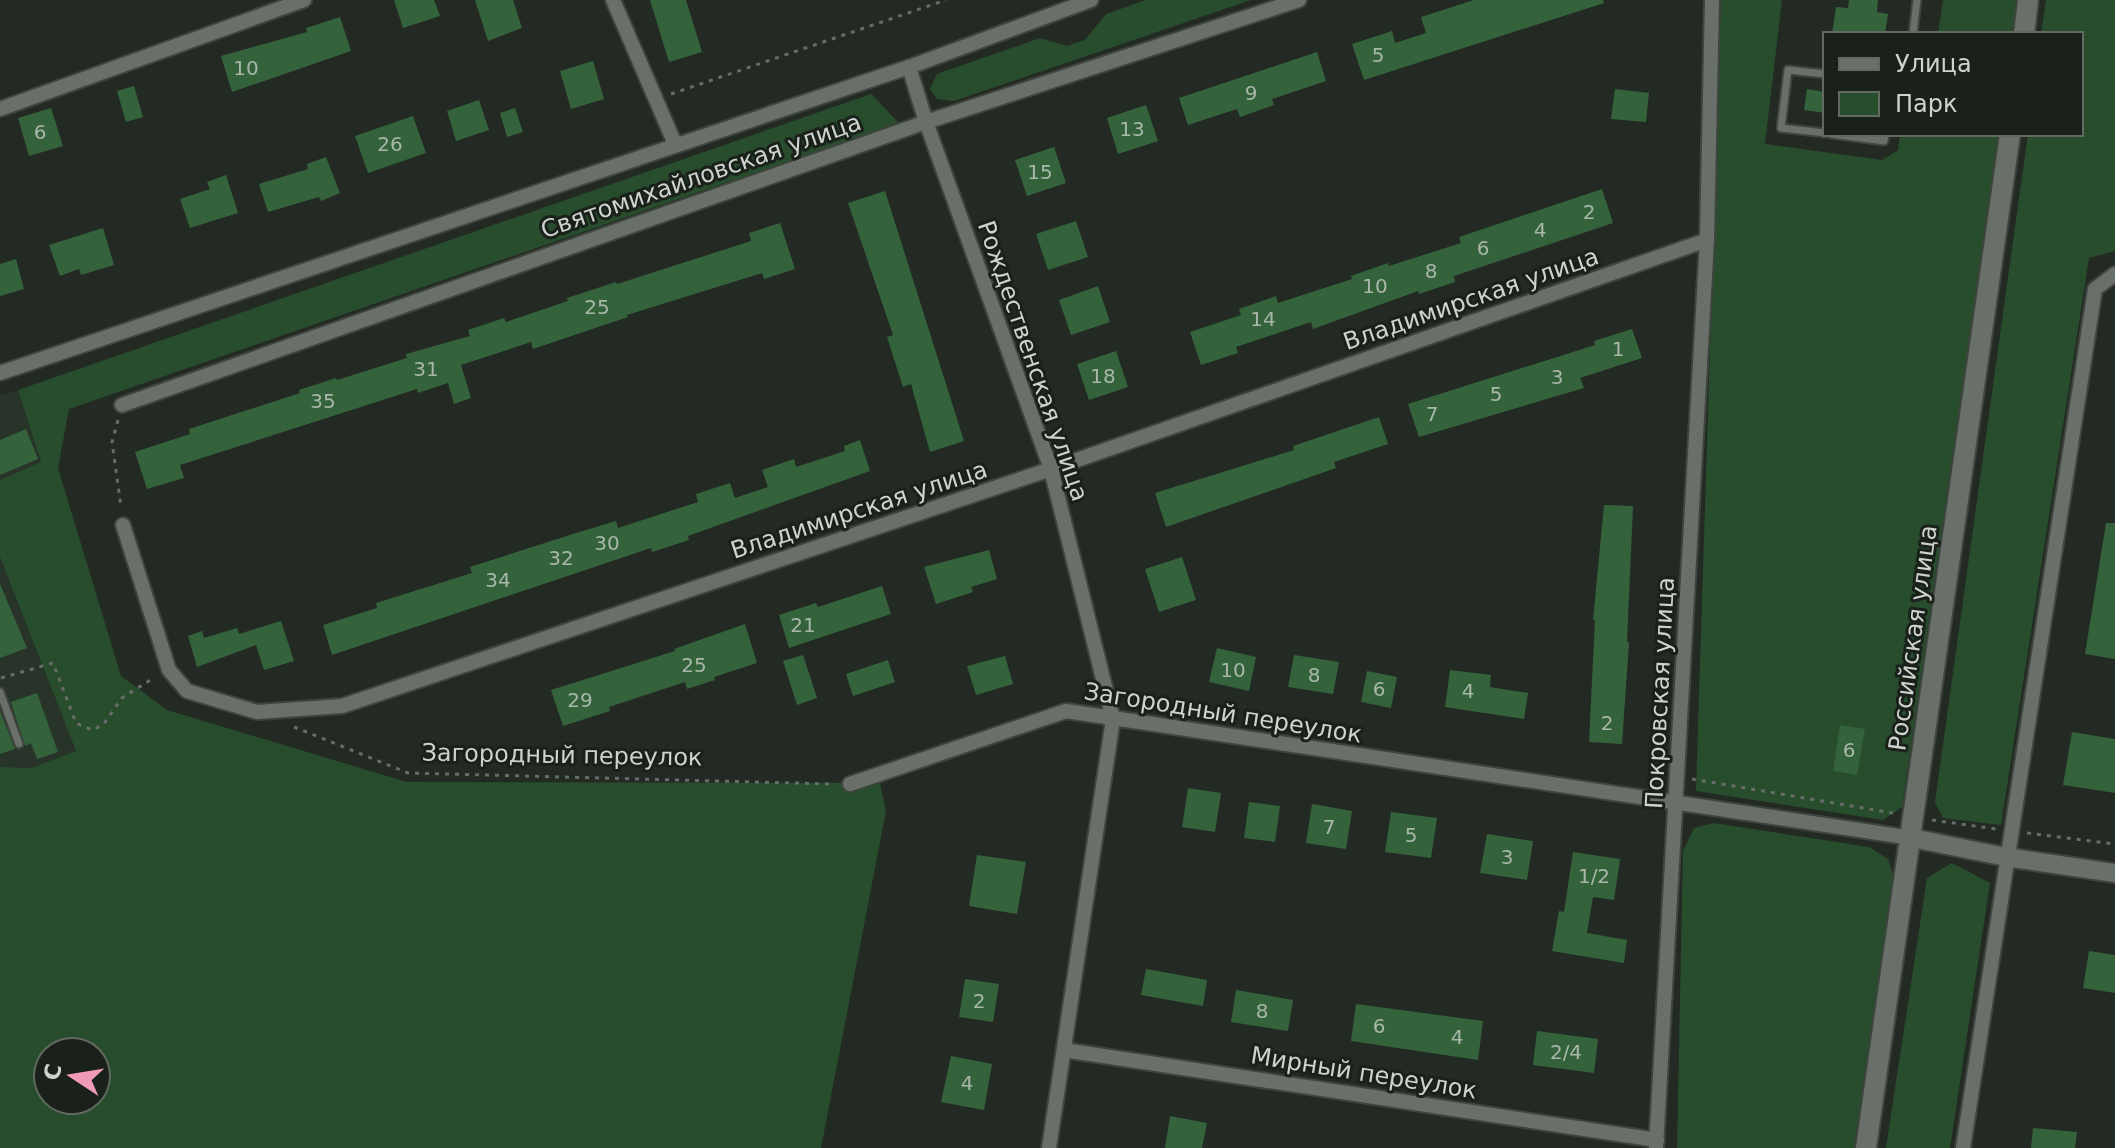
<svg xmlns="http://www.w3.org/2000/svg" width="2115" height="1148" font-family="'DejaVu Sans',sans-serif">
  <rect width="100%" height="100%" fill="#232a24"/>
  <g fill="#283429">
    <polygon points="18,390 41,462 0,480 0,395"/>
    <polygon points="0,557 76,751 31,768 0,767"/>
  </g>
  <g fill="#284d2d" fill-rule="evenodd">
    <polygon points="1146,0 1251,0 954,101 937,99 930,89 937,74 1040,38 1067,46 1085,40 1106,14"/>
    <polygon points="1721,0 1782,0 1765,144 1882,160 1898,150 1900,134 1997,134 1998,138 1902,807 1883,820 1696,791"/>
    <polygon points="1943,0 2017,0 2012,34 1938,34"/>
    <polygon points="2046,0 2115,0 2115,251 2089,258 2001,825 1943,818 1935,802 2028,134 2081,134 2081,34 2041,34"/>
    <path d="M871,94L902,126L722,184L69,409L58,468L121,676L167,710L407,782L880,783L886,811L821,1148H0V767L31,768L76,751L0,557V480L41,462L18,390ZM48,1052H96V1100H48Z"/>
    <polygon points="1714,823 1869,847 1888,859 1896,884 1855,1148 1677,1148 1683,851 1694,828"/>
    <polygon points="1952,863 1990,883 1950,1148 1886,1148 1927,878"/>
  </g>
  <g fill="#34633b">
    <polygon points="394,0 434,0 440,16 403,28"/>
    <polygon points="475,0 513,0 522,28 488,41"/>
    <polygon points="650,0 686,0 702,52 669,62"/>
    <polygon points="1474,0 1603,0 1604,3 1364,80 1352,44 1392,31 1395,43 1426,33 1421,17"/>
    <polygon points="1849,0 1878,0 1877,12 1888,14 1885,34 1832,34 1836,7 1848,8"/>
    <polygon points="340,17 351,51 232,92 221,56 307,32 306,28"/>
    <polygon points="1317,52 1326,81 1272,99 1274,105 1240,117 1237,109 1188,125 1179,98"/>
    <polygon points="593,61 604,99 571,109 560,71"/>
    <polygon points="134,86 143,117 126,122 117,91"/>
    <polygon points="1615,89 1649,93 1646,122 1611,119"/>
    <polygon points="1807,89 1825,92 1825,113 1804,110"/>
    <polygon points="479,100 489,130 456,141 447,111"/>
    <polygon points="1146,105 1158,141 1118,154 1107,118"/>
    <polygon points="51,108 63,146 29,156 18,118"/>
    <polygon points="515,108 523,132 507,137 500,113"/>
    <polygon points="413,116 426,153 368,173 355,136"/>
    <polygon points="1054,147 1066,183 1027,196 1015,160"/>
    <polygon points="326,157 340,193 321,201 319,197 268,212 259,184 308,169 307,164"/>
    <polygon points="226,175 238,213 190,228 180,199 210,189 207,182"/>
    <polygon points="1602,189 1613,223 1454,276 1455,282 1419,294 1418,291 1313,329 1311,322 1236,347 1238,353 1201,365 1190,332 1241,315 1239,309 1276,296 1278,303 1352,279 1351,276 1388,263 1389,266 1461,243 1459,237"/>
    <polygon points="885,191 964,441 930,452 911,384 903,387 887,337 893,335 848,203"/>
    <polygon points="1076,221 1088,257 1048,270 1036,234"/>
    <polygon points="780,223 795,269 764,279 762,273 627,315 628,317 533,349 531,342 461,365 471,398 454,404 448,383 418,393 417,389 180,465 184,478 147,489 135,452 190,434 189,429 300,393 299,390 336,378 337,380 407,358 406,354 470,336 468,330 504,318 506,322 568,301 567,298 616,282 617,284 751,241 749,233"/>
    <polygon points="103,228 114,265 81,275 79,269 60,276 49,245"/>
    <polygon points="16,259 24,289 0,296 0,264"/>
    <polygon points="1098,286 1110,322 1071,335 1059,300"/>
    <polygon points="1632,329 1642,358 1580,378 1584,388 1419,437 1408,404 1595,345 1594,341"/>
    <polygon points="1116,351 1128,387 1089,400 1077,364"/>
    <polygon points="1379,417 1388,444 1334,462 1336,468 1166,527 1155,493 1294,450 1293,446"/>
    <polygon points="26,429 38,459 0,475 0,440"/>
    <polygon points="860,440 870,471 688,536 689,540 652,552 651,548 332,655 323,625 377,608 376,603 472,573 470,567 576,533 616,521 618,528 698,502 696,494 730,483 735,498 768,487 762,470 794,459 796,467 845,451 844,446"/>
    <polygon points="1604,505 1633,506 1627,642 1629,642 1622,744 1589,742 1595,620 1593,620"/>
    <polygon points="2106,523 2115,523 2115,659 2085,654"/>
    <polygon points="989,550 997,579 971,587 973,592 936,604 924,567"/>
    <polygon points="1182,557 1196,600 1159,612 1145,569"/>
    <polygon points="0,584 27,648 0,658"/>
    <polygon points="882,586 891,614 789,648 779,615 816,603 818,607"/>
    <polygon points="281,621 294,661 264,670 256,645 197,667 188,636 202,631 204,638 237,628 239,634"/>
    <polygon points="745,624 757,663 714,677 715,680 687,689 685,682 609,707 610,711 563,726 551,690 675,651 674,649"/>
    <polygon points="1217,648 1256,657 1249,691 1209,682"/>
    <polygon points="803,655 817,698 797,705 783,661"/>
    <polygon points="1294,655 1339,662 1333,694 1288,687"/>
    <polygon points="1005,656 1013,684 976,695 967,666"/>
    <polygon points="888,660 895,682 853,696 846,674"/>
    <polygon points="1450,670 1491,675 1490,687 1528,693 1524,719 1445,707"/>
    <polygon points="1367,671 1397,677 1391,708 1361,702"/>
    <polygon points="37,693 58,752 37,759 31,743 25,746 11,702"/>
    <polygon points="0,711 15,749 0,754"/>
    <polygon points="1840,725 1865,729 1857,775 1833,771"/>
    <polygon points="2072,732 2115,739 2115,793 2063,785"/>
    <polygon points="1188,788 1221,793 1215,832 1182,827"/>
    <polygon points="1249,802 1280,806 1275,842 1244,838"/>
    <polygon points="1312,804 1352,811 1346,849 1306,843"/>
    <polygon points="1391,812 1437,818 1431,858 1385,852"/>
    <polygon points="1487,834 1533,841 1527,880 1480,873"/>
    <polygon points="1573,852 1620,859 1614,900 1593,897 1587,933 1627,940 1624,963 1552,951 1559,911 1564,912"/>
    <polygon points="977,855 1026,862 1017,914 969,906"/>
    <polygon points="2089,951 2115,955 2115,993 2083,988"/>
    <polygon points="1146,969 1207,980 1203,1006 1141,995"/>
    <polygon points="965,979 999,984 993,1022 959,1017"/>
    <polygon points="1236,990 1293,1000 1288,1031 1231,1022"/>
    <polygon points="1356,1004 1483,1021 1478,1060 1351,1041"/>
    <polygon points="1537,1031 1598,1039 1594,1073 1533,1065"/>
    <polygon points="951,1056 992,1064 984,1110 941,1102"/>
    <polygon points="1170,1116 1207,1123 1202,1148 1165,1148"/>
    <polygon points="2033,1128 2077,1132 2075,1148 2031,1148"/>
  </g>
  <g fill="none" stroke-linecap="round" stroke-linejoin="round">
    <defs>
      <g id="service">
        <polyline points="1913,34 1917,0"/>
        <polyline points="1825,74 1788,70 1781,128 1825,133"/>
        <polyline points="1831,134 1884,141 1885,134"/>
        <polyline points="0,692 19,744"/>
      </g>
      <g id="minor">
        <polyline points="613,0 675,144"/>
        <polyline points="909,67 926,122 1051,469 1113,719 1049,1148"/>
        <polyline points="0,109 304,0"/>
        <polyline points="0,373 909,67 1091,0"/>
        <polyline points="122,405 926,122 1299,0"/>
        <polyline points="123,525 169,670 187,691 257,712 342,706 1051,469 1707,240"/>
        <polyline points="850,784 1066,711 1912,838"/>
        <polyline points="1064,1050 1657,1140"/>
        <polyline points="1656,1148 1707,240 1712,0"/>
        <polyline points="1963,1148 2095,289 2115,274"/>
      </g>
      <polyline id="tertiary" points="1912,838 2006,857 2115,873"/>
      <g id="secondary">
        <polyline points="2024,34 2028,0"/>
        <polyline points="1866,1148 2010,134"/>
      </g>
    </defs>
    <use href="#service" stroke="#3f443f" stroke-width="11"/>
    <use href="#minor" stroke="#3f443f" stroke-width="18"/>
    <use href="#tertiary" stroke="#3f443f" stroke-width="22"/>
    <use href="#secondary" stroke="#3f443f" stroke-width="24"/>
    <g stroke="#666c67" stroke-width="3" stroke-dasharray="4 6" stroke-linecap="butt">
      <polyline points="671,94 946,0"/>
      <polyline points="118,420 112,442 121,507"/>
      <polyline points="1,678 53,663 76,723 92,730 103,725 122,698 155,677"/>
      <polyline points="294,727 408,773 833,784"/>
      <polyline points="1692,779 1893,813"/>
      <polyline points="1932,820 1996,829"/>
      <polyline points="2027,833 2115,844"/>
    </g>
    <use href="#service" stroke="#687069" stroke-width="7"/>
    <use href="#minor" stroke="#687069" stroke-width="14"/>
    <use href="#tertiary" stroke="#687069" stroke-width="18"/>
    <use href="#secondary" stroke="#687069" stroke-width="20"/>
  </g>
  <g text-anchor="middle" stroke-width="6" stroke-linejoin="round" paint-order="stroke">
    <g font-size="20" fill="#a8b7aa">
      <text x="1378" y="62">5</text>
      <text x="246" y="75">10</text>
      <text x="1251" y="100">9</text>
      <text x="1132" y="136">13</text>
      <text x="40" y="139">6</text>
      <text x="390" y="151">26</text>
      <text x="1040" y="179">15</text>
      <text x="1589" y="219">2</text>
      <text x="1540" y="237">4</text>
      <text x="1483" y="255">6</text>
      <text x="1431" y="278">8</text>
      <text x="1375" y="293">10</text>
      <text x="597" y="314">25</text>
      <text x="1263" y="326">14</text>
      <text x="1618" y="356">1</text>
      <text x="426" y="376">31</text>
      <text x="1103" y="383">18</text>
      <text x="1557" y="384">3</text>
      <text x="1496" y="401">5</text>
      <text x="323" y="408">35</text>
      <text x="1432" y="421">7</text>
      <text x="607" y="550">30</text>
      <text x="561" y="565">32</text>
      <text x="498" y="587">34</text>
      <text x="803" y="632">21</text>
      <text x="694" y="672">25</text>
      <text x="1233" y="677">10</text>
      <text x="1314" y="682">8</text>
      <text x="1379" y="696">6</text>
      <text x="1468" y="698">4</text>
      <text x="580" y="707">29</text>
      <text x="1607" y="730">2</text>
      <text x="1849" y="757">6</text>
      <text x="1329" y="834">7</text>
      <text x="1411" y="842">5</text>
      <text x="1507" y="864">3</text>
      <text x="1594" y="883">1/2</text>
      <text x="979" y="1008">2</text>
      <text x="1262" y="1018">8</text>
      <text x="1379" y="1033">6</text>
      <text x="1457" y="1044">4</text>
      <text x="1566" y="1059">2/4</text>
      <text x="967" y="1090">4</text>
    </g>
    <g font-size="24" fill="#ced3cf" stroke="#1a201a">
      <text transform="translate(701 176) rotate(-19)" y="8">Святомихайловская улица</text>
      <text transform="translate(1471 299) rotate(-19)" y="8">Владимирская улица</text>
      <text transform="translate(1033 361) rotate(71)" y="8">Рождественская улица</text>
      <text transform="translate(859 510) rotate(-18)" y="8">Владимирская улица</text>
      <text transform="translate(1913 638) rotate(-82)" y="8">Российская улица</text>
      <text transform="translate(1660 693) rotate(-87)" y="8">Покровская улица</text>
      <text transform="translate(1223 713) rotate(9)" y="8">Загородный переулок</text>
      <text transform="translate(562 755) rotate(1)" y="8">Загородный переулок</text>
      <text transform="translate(1364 1073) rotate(9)" y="8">Мирный переулок</text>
    </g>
  </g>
  <rect x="1823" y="32" width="260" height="104" fill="#1a201a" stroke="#626862" stroke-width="2"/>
  <rect x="1839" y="58" width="40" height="12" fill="#687069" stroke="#626862" stroke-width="2"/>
  <text x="1895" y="72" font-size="24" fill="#ced3cf">Улица</text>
  <rect x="1839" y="92" width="40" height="24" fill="#284d2d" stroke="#626862" stroke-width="2"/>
  <text x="1895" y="112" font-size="24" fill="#ced3cf">Парк</text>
  <g transform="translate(72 1076) rotate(282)"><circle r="38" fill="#1a201a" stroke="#626862" stroke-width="2"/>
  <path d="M0-6L14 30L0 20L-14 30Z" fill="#ef9ab8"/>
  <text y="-12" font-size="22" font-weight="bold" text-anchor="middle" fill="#ced3cf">С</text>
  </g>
</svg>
